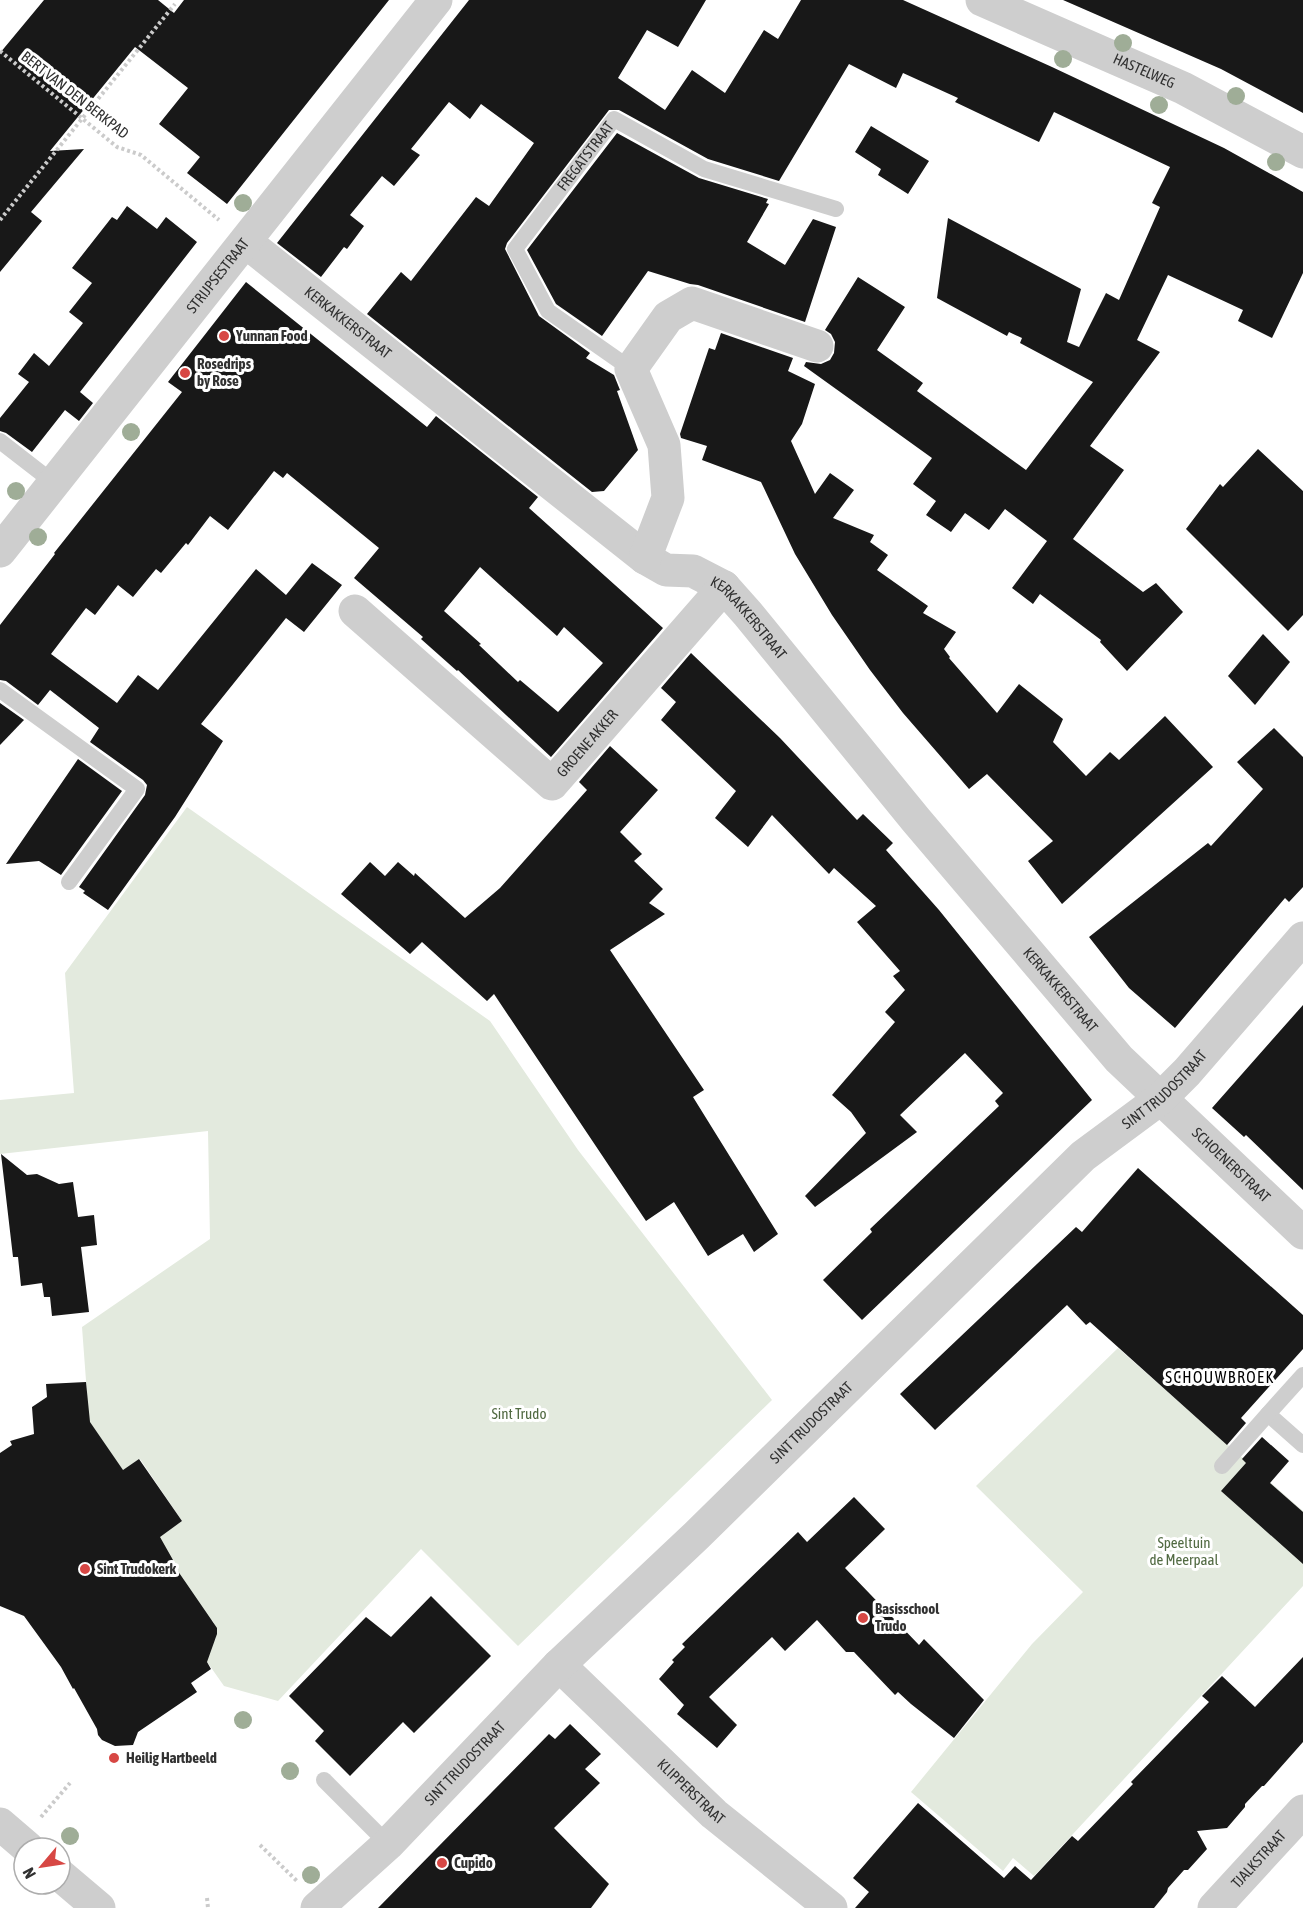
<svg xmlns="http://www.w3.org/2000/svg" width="1303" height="1908" font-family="'Asap Condensed',sans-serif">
  <rect width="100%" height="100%" fill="#fff"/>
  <g fill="#e3eade">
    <polygon points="187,807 490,1021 578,1150 772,1400 518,1646 421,1549 278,1701 224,1686 198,1649 215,1640 216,1637 213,1636 214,1623 212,1620 209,1621 197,1599 194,1600 183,1583 185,1582 183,1578 181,1579 153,1541 182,1521 140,1459 111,1478 71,1395 87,1394 82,1327 210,1239 208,1131 0,1154 0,1100 74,1093 65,973"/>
    <polygon points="1118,1348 1303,1511 1303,1586 1034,1876 1013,1858 1003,1871 911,1792 1032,1644 1083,1592 976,1486"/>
  </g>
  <g fill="#181818" fill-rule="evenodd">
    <polygon points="44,0 158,0 174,13 184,0 389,0 227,204 187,173 200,157 159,124 188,88 135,47 50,151 84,149 31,212 42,221 0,272 0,53"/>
    <polygon points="469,0 706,0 678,47 647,30 618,78 665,110 692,70 725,93 764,30 778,39 801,0 903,0 1052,67 1224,148 1303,192 1303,273 1272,338 1238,321 1243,310 1168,275 1137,340 1160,352 1090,446 1124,470 1073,539 1143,592 1156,583 1183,612 1127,671 1100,642 1101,640 1040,594 1033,604 1012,588 1047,541 1005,509 989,530 965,513 951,532 926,515 936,501 913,484 932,458 804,366 806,362 821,364 830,360 834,353 835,342 831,334 825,330 858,277 905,307 877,350 923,383 917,391 1026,470 1093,382 1020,343 1022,338 1009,332 1007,336 937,298 948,218 1081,289 1067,342 1079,347 1106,293 1119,300 1160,207 1152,203 1170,167 1054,112 1039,142 955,102 958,98 903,73 896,88 849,64 779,181 708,159 619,110 609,110 507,243 505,249 539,316 590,353 586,358 614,375 620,390 617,391 638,450 604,491 592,492 367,314 401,272 411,281 476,197 489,206 534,143 481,104 470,119 449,102 411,149 420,155 394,186 382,176 350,215 364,226 347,249 344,247 321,277 277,243"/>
    <polygon points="1063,0 1303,0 1303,113 1221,69"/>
    <polygon points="871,126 929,161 908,194 878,175 881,169 855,152"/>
    <polygon points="617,133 699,178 768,199 766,203 769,204 747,242 785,265 813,219 836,227 805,322 698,285 690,284 648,271 602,336 556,304 527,250"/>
    <polygon points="127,206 157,229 166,217 197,242 80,392 93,403 79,421 65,410 32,452 6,433 0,431 0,418 29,382 18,374 34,353 49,366 83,323 69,312 92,283 72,268 112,217 117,220"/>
    <path d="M246,282L427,427L436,416L538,497L529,508L663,628L551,757L458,670L457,671L421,639L423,637L354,578L379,548L287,473L283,478L274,471L228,530L210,516L188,545L186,543L161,573L156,569L133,597L118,585L95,615L86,608L51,654L117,703L138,675L158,690L256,569L286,595L312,563L342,585L304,632L286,618L201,724L223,741L175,817L108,910L83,893L85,891L79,887L145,795L147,785L143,780L90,742L99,728L50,690L38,705L6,681L0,680V625L55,554L54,553L182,392L168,382ZM480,567L557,636L564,627L603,663L558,712L520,680L518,682L479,645L481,644L444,611Z"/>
    <polygon points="721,333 793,358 788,371 815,384 802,424 791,441 815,494 830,473 854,490 833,518 874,535 870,542 888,555 877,570 928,606 923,613 956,632 944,649 950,657 949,658 997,713 1019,684 1063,719 1053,742 1086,776 1110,752 1119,760 1165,716 1213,767 1062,904 1028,861 1053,841 987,774 969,789 903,713 870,670 832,615 795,554 761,482 702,460 707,446 681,438 680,434 709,348 715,350"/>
    <polygon points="1258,449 1303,491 1303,615 1288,631 1186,529 1220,484 1223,487"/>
    <polygon points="1263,634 1290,662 1255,705 1228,676"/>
    <polygon points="691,653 780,738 857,820 863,814 893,843 886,850 939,910 1092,1100 862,1320 823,1280 872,1232 870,1229 999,1106 995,1101 1003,1093 965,1053 900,1115 917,1132 815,1207 805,1196 866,1133 851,1112 832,1095 895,1022 885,1012 905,990 893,976 900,971 857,922 876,906 834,868 829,874 772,815 748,847 715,818 736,791 661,720 676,702 661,688"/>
    <polygon points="0,703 24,720 0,745"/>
    <polygon points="1274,728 1303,757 1303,887 1289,902 1285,898 1175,1028 1129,988 1089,937 1208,843 1211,846 1263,789 1237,762"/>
    <polygon points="610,746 658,790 620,832 642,854 634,861 663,889 649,903 665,914 610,950 704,1090 693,1097 778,1234 754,1252 743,1234 708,1256 674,1202 646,1221 494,994 487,1001 422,942 410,954 341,894 370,862 385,876 398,862 414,876 415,873 465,918 500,888 587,790 579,782"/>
    <polygon points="78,759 122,791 61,875 39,861 6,864"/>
    <polygon points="1303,1005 1303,1190 1246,1135 1244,1137 1212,1108"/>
    <polygon points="1,1154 27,1175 37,1174 59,1184 73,1182 78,1217 94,1215 97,1245 81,1247 89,1312 52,1316 50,1297 44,1297 42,1283 21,1286 18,1257 13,1257"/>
    <polygon points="1138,1168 1303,1315 1303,1349 1241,1418 1246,1423 1227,1445 1090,1322 1086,1325 1067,1305 935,1430 900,1394 1076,1227 1082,1232"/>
    <polygon points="86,1382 90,1422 123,1470 139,1459 182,1521 160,1537 173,1560 171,1561 217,1628 217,1634 207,1662 211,1669 191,1683 197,1692 138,1732 133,1745 115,1746 102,1740 98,1735 97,1729 74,1688 73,1689 61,1667 24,1616 0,1606 0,1453 12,1445 10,1441 34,1434 32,1407 47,1397 46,1384"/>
    <polygon points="1262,1437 1289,1461 1270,1483 1303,1512 1303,1564 1221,1491 1246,1463 1242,1459"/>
    <polygon points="854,1497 885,1529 845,1568 919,1645 924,1639 984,1700 954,1738 911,1704 898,1692 895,1695 854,1652 846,1652 817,1620 785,1651 772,1637 709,1697 737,1725 717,1748 677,1714 684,1705 659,1679 674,1662 672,1660 685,1647 682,1644 798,1532 807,1542"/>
    <polygon points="431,1596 491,1656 414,1733 403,1722 350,1776 315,1741 324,1731 289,1696 366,1617 391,1637"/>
    <polygon points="1303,1657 1303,1742 1264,1786 1262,1786 1245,1804 1245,1807 1227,1828 1197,1831 1207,1849 1188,1870 1184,1870 1168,1888 1167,1892 1154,1908 855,1908 869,1892 853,1878 918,1803 1004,1878 1015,1866 1031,1880 1072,1836 1078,1841 1133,1784 1131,1782 1209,1702 1202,1696 1222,1676 1255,1707"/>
    <polygon points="570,1724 601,1754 585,1769 600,1783 554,1828 609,1884 591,1908 378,1908 549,1734 555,1739"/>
  </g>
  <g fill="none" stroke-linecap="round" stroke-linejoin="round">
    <g stroke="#cbcbcb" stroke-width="4" stroke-dasharray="3 3" stroke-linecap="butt">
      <polyline points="0,51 117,147 141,155 219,220"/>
      <polyline points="0,220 175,4"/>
      <polyline points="41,1817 70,1783"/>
      <polyline points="260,1845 298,1882"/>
      <polyline points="207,1898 208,1908"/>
    </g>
    <g stroke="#cecece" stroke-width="16">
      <path id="s1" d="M631,369L548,311L515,249L614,119L704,169L836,209"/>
      <polyline points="0,441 54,483"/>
      <polyline points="0,690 137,789 69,882"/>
      <polyline points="1303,1375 1268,1414 1303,1445"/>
      <polyline points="1222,1466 1268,1414"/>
      <polyline points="324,1780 388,1844"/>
    </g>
    <g stroke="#cecece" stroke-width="33">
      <path id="s2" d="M246,242L645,558L666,570L693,571L724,587L748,614L916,820L1119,1059L1303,1233"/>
      <polyline points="645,558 668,498 664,445 631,369 668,317 692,303 817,346"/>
      <path id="s3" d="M355,611L552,784L724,587"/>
      <path id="s4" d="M559,1665L714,1814L831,1908"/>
      <path id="s5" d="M317,1908L388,1844L559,1665L696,1536L1083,1156L1160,1099L1187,1072L1303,938"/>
      <path id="s6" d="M1214,1908L1303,1811"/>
    </g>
    <g stroke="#cecece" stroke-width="33">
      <path id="s7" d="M982,0L1183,88L1303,152"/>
      <path id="s8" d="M0,551L436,0"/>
      <polyline points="0,1824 28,1848"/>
      <polyline points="60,1875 99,1908"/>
    </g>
  </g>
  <g fill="#9fad97">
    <circle cx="1123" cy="43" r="9"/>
    <circle cx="1063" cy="59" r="9"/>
    <circle cx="1236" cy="96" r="9"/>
    <circle cx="1159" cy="105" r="9"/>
    <circle cx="1276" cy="162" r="9"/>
    <circle cx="243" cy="203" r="9"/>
    <circle cx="131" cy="432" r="9"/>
    <circle cx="16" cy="491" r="9"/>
    <circle cx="38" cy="537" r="9"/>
    <circle cx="243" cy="1720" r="9"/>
    <circle cx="290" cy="1771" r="9"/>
    <circle cx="70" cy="1836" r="9"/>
    <circle cx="311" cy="1875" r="9"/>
  </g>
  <g fill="#d74744" stroke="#fff" stroke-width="2">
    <circle cx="224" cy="336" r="6"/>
    <circle cx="185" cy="373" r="6"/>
    <circle cx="85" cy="1569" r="6"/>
    <circle cx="863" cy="1618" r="6"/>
    <circle cx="114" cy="1758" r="6"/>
    <circle cx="442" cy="1863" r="6"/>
  </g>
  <g text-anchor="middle" stroke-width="6" stroke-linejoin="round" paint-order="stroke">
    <g font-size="15" fill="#313131" stroke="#fff">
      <text dy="5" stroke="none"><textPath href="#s7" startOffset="177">HASTELWEG</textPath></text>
      <text transform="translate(75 95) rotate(38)" y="5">BERT VAN DEN BERKPAD</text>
      <text dy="5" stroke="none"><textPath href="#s1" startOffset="288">FREGATSTRAAT</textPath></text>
      <text dy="5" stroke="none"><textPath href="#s8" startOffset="351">STRIJPSESTRAAT</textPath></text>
      <text dy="5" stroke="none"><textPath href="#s2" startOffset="130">KERKAKKERSTRAAT</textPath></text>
      <text dy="5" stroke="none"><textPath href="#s2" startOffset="634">KERKAKKERSTRAAT</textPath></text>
      <text dy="5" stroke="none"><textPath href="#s3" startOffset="316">GROENE AKKER</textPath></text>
      <text dy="5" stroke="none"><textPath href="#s2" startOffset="1120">KERKAKKERSTRAAT</textPath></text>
      <text dy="5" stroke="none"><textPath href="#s5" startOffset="1179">SINT TRUDOSTRAAT</textPath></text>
      <text dy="5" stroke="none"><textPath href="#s2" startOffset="1365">SCHOENERSTRAAT</textPath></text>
      <text dy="5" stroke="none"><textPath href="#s5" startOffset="693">SINT TRUDOSTRAAT</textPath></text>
      <text dy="5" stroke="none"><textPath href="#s5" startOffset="207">SINT TRUDOSTRAAT</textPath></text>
      <text dy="5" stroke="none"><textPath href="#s4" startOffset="183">KLIPPERSTRAAT</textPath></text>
      <text dy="5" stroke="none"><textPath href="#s6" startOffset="66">TJALKSTRAAT</textPath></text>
    </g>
    <g font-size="15" font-weight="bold" fill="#313131" stroke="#fff" text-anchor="start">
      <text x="236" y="341">Yunnan Food</text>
      <text x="197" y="369">Rosedrips<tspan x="197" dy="17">by Rose</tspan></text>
      <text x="97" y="1574">Sint Trudokerk</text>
      <text x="875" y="1614">Basisschool<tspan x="875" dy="17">Trudo</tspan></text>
      <text x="126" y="1763">Heilig Hartbeeld</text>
      <text x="454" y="1868">Cupido</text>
    </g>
    <g font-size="15" fill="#516a42" stroke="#fff">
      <text x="519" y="1419">Sint Trudo</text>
      <text x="1184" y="1548">Speeltuin<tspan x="1184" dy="17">de Meerpaal</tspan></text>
    </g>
    <g font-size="16" letter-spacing="1.5" fill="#000" stroke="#fff">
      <text x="1220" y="1383">SCHOUWBROEK</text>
    </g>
  </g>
  <g transform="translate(42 1866) rotate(241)"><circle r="28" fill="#ffffff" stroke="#adadad" stroke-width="1.5"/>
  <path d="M0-4.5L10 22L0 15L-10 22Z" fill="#d74744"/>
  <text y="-9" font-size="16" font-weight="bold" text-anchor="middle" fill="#313131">N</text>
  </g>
</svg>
